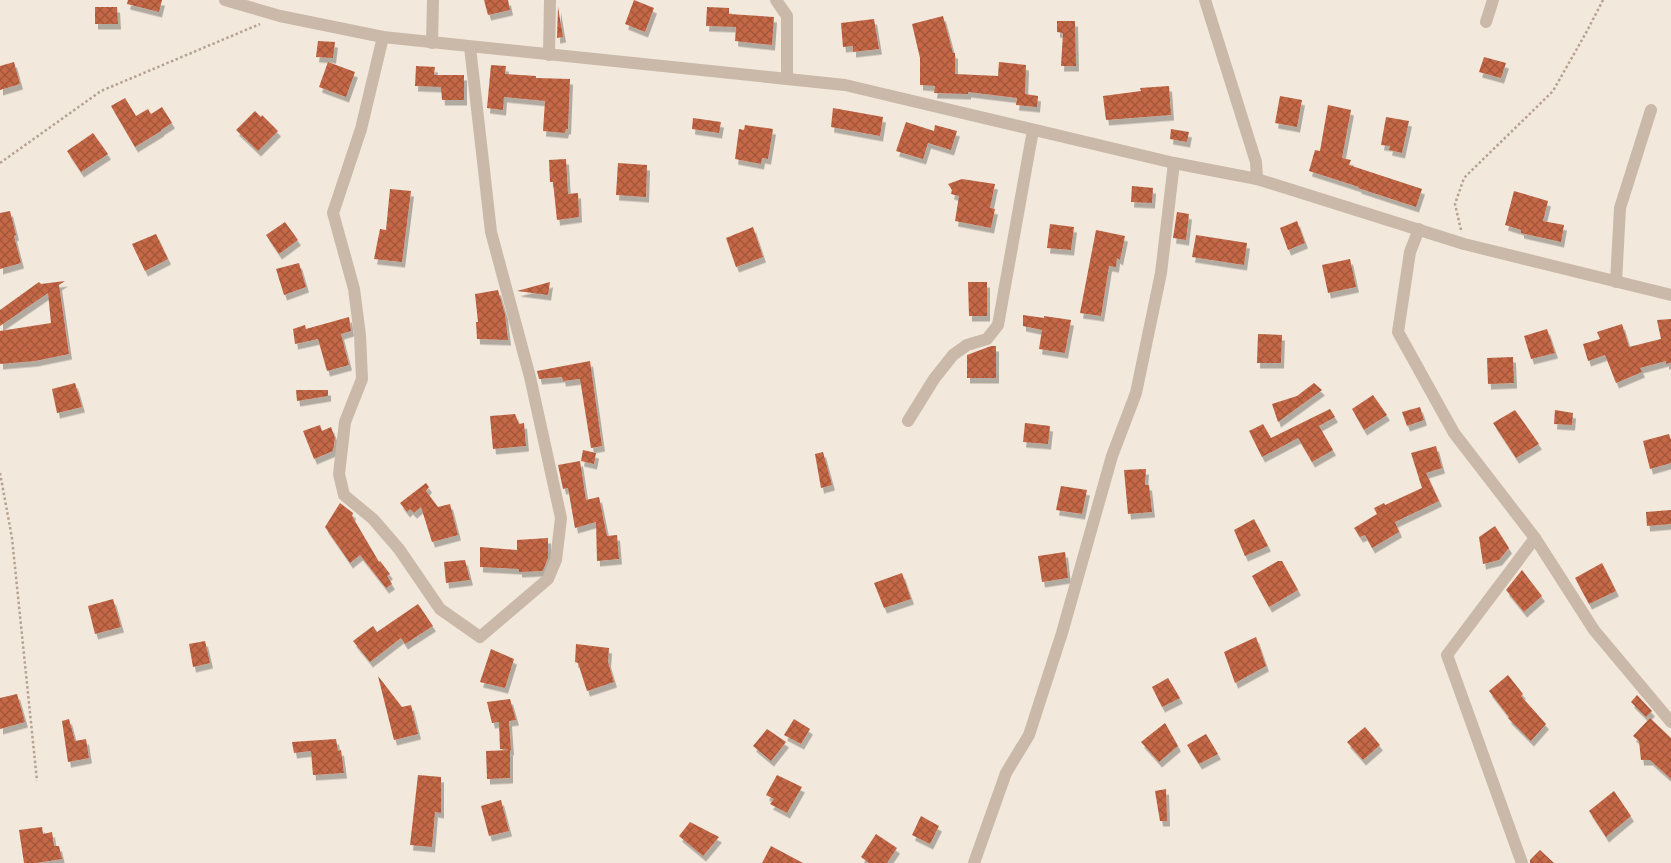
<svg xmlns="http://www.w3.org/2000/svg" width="1671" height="863" font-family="Montserrat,sans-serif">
  <defs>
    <pattern id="building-cross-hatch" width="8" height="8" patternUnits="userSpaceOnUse" patternTransform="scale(1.25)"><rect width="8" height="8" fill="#c56746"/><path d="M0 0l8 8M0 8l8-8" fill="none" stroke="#a1553a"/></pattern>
    <filter id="shadow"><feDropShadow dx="3" dy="5.5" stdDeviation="0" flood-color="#0004"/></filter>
  </defs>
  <rect width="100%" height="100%" fill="#f2e8dc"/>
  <g fill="url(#building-cross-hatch)" filter="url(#shadow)">
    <polygon points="128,0 162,0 159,12 127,4"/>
    <polygon points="484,0 508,0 510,10 488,15"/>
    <polygon points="634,0 654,8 645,32 625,24"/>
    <polygon points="95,7 117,7 118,24 95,24"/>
    <polygon points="558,7 563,37 557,38"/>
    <polygon points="707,7 729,8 729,14 774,17 772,45 735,41 736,27 706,26"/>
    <polygon points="943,16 953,53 955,53 955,74 998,76 999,62 1026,65 1025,94 1038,96 1037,107 1016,105 1017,98 968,92 968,94 934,93 935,86 920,85 920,58 912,24"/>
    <polygon points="874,19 879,49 853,52 853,46 843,47 841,23"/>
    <polygon points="1057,21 1075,21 1076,66 1061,66 1063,33 1057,32"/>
    <polygon points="318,41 335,42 333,58 316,57"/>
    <polygon points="1484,57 1506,63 1501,78 1479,72"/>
    <polygon points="14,62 20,84 0,90 0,66"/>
    <polygon points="328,62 355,72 346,97 319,87"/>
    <polygon points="491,65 506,66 505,74 536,76 536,78 570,79 568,129 566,129 565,133 543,131 545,101 504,97 503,110 487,108"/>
    <polygon points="416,66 435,67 434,75 464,75 464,100 442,100 441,87 415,86"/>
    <polygon points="1169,86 1171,115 1106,120 1103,96 1141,91 1140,88"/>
    <polygon points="1280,96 1302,100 1297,127 1275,123"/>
    <polygon points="125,98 136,116 148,109 151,114 162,107 172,123 161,130 161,131 135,147 111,106"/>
    <polygon points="1328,105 1351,110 1342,158 1351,160 1349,165 1422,189 1416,207 1358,188 1359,187 1309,171 1315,150 1320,151"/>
    <polygon points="833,108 883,117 880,136 831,127"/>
    <polygon points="255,111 261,117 262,115 278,131 258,151 236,130"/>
    <polygon points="1386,117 1409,121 1402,153 1389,150 1390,146 1381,145"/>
    <polygon points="693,118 721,122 719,133 692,129"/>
    <polygon points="906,122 934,131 935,125 957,131 951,150 928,143 923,159 896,151"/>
    <polygon points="745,125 773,129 768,159 762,158 761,164 735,159 739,129 744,130"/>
    <polygon points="1171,129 1189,132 1187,142 1170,139"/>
    <polygon points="93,133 108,154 81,172 67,151"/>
    <polygon points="566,159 568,194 578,193 579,217 557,220 553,182 550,182 549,160"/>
    <polygon points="618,163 647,165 646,197 616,195"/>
    <polygon points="962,179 995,184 990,208 995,209 991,228 955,221 959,196 951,194 952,190 948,184"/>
    <polygon points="1132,186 1153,188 1152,203 1131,202"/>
    <polygon points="390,189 411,191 402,262 374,259 380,229 386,230"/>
    <polygon points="1514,191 1548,201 1543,221 1564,225 1561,242 1521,233 1521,230 1505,225"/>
    <polygon points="10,211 16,235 14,236 21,263 0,269 0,213"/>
    <polygon points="1177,212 1189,214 1186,240 1173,238"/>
    <polygon points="1297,221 1305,243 1288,250 1280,228"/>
    <polygon points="285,222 298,240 279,254 266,235"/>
    <polygon points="1050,224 1074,227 1071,250 1047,248"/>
    <polygon points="753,227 763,257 736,267 726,238"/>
    <polygon points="1096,230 1125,236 1120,260 1117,258 1116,267 1109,266 1101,316 1080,313"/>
    <polygon points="156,234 168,259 145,271 132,244"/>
    <polygon points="1196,235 1247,243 1244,265 1192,257"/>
    <polygon points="1350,259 1356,287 1328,293 1322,265"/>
    <polygon points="299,263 306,287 284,295 276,269"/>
    <polygon points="65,281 59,285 69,354 35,361 0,364 0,331 51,323 48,293 0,326 0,310 39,282 41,284"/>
    <polygon points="550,282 548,295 517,291"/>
    <polygon points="968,282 987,282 987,316 969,316"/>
    <polygon points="498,290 505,314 508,340 477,339 476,322 478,322 475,294"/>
    <polygon points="1023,315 1044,318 1044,316 1071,320 1065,353 1039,349 1042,330 1023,326"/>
    <polygon points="349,317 351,331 341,334 349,365 327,371 318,339 295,344 293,329 305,325 306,329"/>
    <polygon points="1671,319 1671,363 1666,364 1666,361 1640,368 1642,372 1616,383 1605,355 1588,361 1583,344 1600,339 1597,332 1622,324 1629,347 1661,339 1657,320"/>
    <polygon points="1547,329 1555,353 1531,359 1524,336"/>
    <polygon points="1258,334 1282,335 1281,363 1257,363"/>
    <polygon points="991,346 996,346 996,378 967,378 967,355"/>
    <polygon points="1513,357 1514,383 1488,384 1487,358"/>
    <polygon points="590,361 602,446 591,448 580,379 563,381 562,377 539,379 537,371"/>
    <polygon points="75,383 82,407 57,413 52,389"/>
    <polygon points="1314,383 1322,390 1278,422 1272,404 1297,396"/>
    <polygon points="296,390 328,390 328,396 297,401"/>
    <polygon points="1373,395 1387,415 1364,430 1352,409"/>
    <polygon points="1420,407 1424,420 1407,426 1402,412"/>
    <polygon points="1330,409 1335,417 1319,426 1333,450 1312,462 1298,438 1262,457 1249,431 1263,424 1271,438"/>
    <polygon points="1515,410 1539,444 1516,458 1493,423"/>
    <polygon points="1555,410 1573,413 1572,425 1554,424"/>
    <polygon points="515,414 519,424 524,423 526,446 493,449 490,416"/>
    <polygon points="1025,423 1050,426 1048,444 1023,442"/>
    <polygon points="320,425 322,431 331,427 335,438 333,451 314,459 303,431"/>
    <polygon points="1669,434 1671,440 1671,463 1650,469 1643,441"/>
    <polygon points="1436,446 1442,468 1426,473 1439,501 1395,522 1399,532 1372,548 1365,535 1360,537 1354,528 1377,514 1374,508 1384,503 1385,505 1422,488 1411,453"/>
    <polygon points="583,450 596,453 594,464 581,461"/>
    <polygon points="823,452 832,485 821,488 815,454"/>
    <polygon points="580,461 586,500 599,497 607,536 617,535 619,559 597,561 596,522 575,528 568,488 563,489 558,465"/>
    <polygon points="1146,469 1145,485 1149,485 1152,512 1128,514 1124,470"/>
    <polygon points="426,483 429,487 426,491 438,507 450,504 458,535 432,542 421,507 414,513 410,509 407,512 400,503"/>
    <polygon points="1061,486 1087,490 1082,514 1056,510"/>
    <polygon points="340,503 353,513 352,516 379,562 380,561 390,574 387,576 392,584 386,588 360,555 350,563 325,527"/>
    <polygon points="1671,510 1671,524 1647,526 1646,512"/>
    <polygon points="1254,519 1268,546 1245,556 1234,530"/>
    <polygon points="1495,526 1509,548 1499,560 1483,564 1479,537"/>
    <polygon points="548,538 548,558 543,571 519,572 519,569 480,567 480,547 517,550 517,540"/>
    <polygon points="1065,552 1068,578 1042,582 1038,556"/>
    <polygon points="465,560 470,580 446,583 444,562"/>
    <polygon points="1278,561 1282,561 1298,590 1269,607 1252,576"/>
    <polygon points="1602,563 1616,591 1589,604 1575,578"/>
    <polygon points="1522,570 1542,596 1524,612 1506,590"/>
    <polygon points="902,573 911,599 884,608 874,583"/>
    <polygon points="113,599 121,627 95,634 88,606"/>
    <polygon points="418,604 433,626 405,644 401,638 370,662 353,641 373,626 377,632"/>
    <polygon points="1256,637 1266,666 1235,683 1224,652"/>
    <polygon points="205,641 210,663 193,667 189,644"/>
    <polygon points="576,644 609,648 608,662 614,682 587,691 578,663 575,662"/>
    <polygon points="491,649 514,659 505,688 480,682"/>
    <polygon points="1508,675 1523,694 1521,696 1546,724 1531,741 1508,718 1509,717 1489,691"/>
    <polygon points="378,676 402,707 411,705 418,734 394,740"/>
    <polygon points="1168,678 1180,698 1162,707 1152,687"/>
    <polygon points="17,694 25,722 0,729 0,698"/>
    <polygon points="1637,695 1652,711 1646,717 1631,702"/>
    <polygon points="510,699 516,720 509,721 511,750 500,749 499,722 492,723 487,702"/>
    <polygon points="1650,718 1671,738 1671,779 1650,760 1641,760 1639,741 1633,736"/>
    <polygon points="69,719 75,741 86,739 89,758 68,762 62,721"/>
    <polygon points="794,719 810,729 801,744 784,735"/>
    <polygon points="1165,723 1178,746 1159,762 1141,742"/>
    <polygon points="1365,727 1380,745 1363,760 1347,742"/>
    <polygon points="767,729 786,742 771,761 753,746"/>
    <polygon points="1206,734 1218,754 1199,764 1187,745"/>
    <polygon points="336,739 338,751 341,750 344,773 313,775 311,751 294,753 292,742"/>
    <polygon points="510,750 510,778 487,779 486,751"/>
    <polygon points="418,775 441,777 441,813 435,812 432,847 410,845"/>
    <polygon points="777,775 802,787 787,813 770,804 774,799 766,795"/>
    <polygon points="1166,789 1167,821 1160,821 1155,791"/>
    <polygon points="1614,791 1631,816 1606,837 1589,811"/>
    <polygon points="501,800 509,831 489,836 481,806"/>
    <polygon points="921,816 939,826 930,844 912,835"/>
    <polygon points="690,822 719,837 703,856 679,836"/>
    <polygon points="42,827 43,834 52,832 54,846 59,846 62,859 36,863 24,863 19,830"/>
    <polygon points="876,834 897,848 887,863 869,863 861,857"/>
    <polygon points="771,846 803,863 762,863"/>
    <polygon points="1540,850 1554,863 1530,863 1530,860"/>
  </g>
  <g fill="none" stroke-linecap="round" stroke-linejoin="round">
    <g stroke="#b6a292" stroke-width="2.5" stroke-dasharray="2.5 2.5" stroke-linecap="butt">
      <polyline points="0,163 101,91 260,24"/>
      <polyline points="1461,230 1455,204 1464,178 1553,91 1587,31 1603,0"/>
      <polyline points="0,473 12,538 37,781"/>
    </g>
    <g stroke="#cab8a8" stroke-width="12">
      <polyline points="225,0 280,16 383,37 845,85 1174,163 1257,179 1464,244 1671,295"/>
      <polyline points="776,0 787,16 787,79"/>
      <polyline points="1205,0 1256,162 1257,179"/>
      <polyline points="1486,22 1493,0"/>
      <polyline points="383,37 361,129 333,213 354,289 360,335 362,379 345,422 339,474 344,495 373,519 399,549 440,609 480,637 548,579 556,560 561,518 530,377 491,232 470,47"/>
      <polyline points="432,43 433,0"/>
      <polyline points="549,55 550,0"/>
      <polyline points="1419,229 1410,252 1398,332 1454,433 1535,538 1594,630 1671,722"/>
      <polyline points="1616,282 1620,208 1651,110"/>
      <polyline points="908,421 934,379 953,355 967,345 987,339 998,325 1033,130"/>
      <polyline points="974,863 1006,773 1029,735 1062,633 1112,456 1136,393 1161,273 1174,163"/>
      <polyline points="1522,863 1447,655 1535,538"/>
    </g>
  </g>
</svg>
